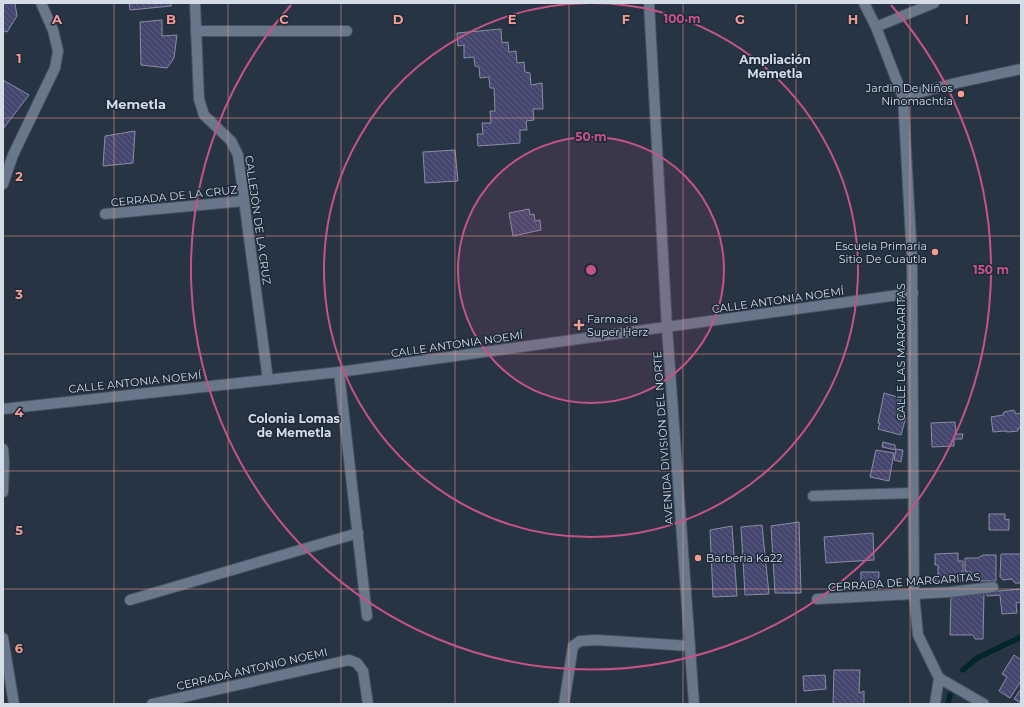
<svg xmlns="http://www.w3.org/2000/svg" width="1024" height="707" font-family="Montserrat,sans-serif">
  <defs>
    <pattern id="building-back-hatch" width="6" height="6" patternUnits="userSpaceOnUse"><rect width="6" height="6" fill="#44466e"/><path d="M-1 5l2 2M0 0l6 6M5-1l2 2" fill="none" stroke="#5e6083"/></pattern>
  </defs>
  <rect width="100%" height="100%" fill="#273444"/>
  <g fill="none" stroke-linecap="round" stroke-linejoin="round">
    <g stroke="#022729" stroke-width="5.5">
      <polyline points="963,670 977,658 1021,637"/>
      <polyline points="948,704 950,695"/>
    </g>
  </g>
  <g fill="url(#building-back-hatch)" stroke="#8b8da3">
    <polygon points="3,3 15,3 17,16 7,32 3,31"/>
    <polygon points="129,3 171,3 171,6 130,10"/>
    <polygon points="162,20 162,36 177,35 174,58 167,68 141,65 140,22"/>
    <polygon points="501,29 502,43 508,42 509,52 516,51 517,63 524,62 525,72 530,73 531,85 542,83 543,109 533,109 534,120 526,121 527,130 520,130 520,143 478,146 477,134 483,134 482,123 491,123 490,111 495,111 494,88 490,88 489,77 480,78 479,67 475,66 474,57 464,58 464,45 458,46 457,33"/>
    <polygon points="3,80 29,95 3,129"/>
    <polygon points="135,131 133,163 103,166 105,136"/>
    <polygon points="455,150 458,181 425,183 423,152"/>
    <polygon points="529,209 530,215 534,214 535,221 540,220 541,230 513,236 509,213"/>
    <polygon points="884,393 901,398 899,416 906,417 901,435 878,429 880,423 878,423"/>
    <polygon points="1014,410 1016,414 1021,413 1021,428 1018,428 1018,431 1008,432 1004,431 993,432 991,417 1003,415 1004,412"/>
    <polygon points="955,422 956,434 963,434 962,439 954,439 954,446 932,447 931,423"/>
    <polygon points="883,442 895,445 895,449 903,450 901,462 894,460 896,450 882,447"/>
    <polygon points="876,450 894,453 889,481 870,477"/>
    <polygon points="989,514 1005,514 1005,520 1009,519 1009,530 989,530"/>
    <polygon points="799,522 801,593 775,593 771,526"/>
    <polygon points="762,525 769,594 745,595 741,527"/>
    <polygon points="732,526 737,596 713,597 710,530"/>
    <polygon points="873,533 874,560 826,563 824,537"/>
    <polygon points="958,553 958,561 963,561 963,581 935,582 935,576 938,576 938,565 935,565 935,554"/>
    <polygon points="1001,554 1021,554 1021,583 1015,583 1012,579 1003,580 1000,577"/>
    <polygon points="983,555 996,555 996,581 971,581 971,572 965,572 965,558 978,558"/>
    <polygon points="861,572 879,572 878,593 872,593 871,584 861,584"/>
    <polygon points="1021,589 1021,602 1016,603 1017,613 1002,614 1000,595 987,596 987,592"/>
    <polygon points="951,592 984,593 983,639 975,639 973,635 950,635"/>
    <polygon points="1014,655 1021,660 1021,681 1010,698 999,691 1007,677 1002,674"/>
    <polygon points="834,670 860,670 859,693 864,691 864,704 833,704"/>
    <polygon points="825,675 826,689 804,691 803,676"/>
    <polygon points="1021,689 1021,703 1014,699"/>
  </g>
  <g fill="none" stroke-linecap="round" stroke-linejoin="round">
    <defs>
      <g id="street">
        <polyline points="195,3 199,99 204,115 231,141 238,155 268,380"/>
        <polyline points="649,3 667,328 694,704"/>
        <polyline points="864,3 876,27 903,97 912,258 914,594 918,635 939,678 935,704"/>
        <polyline points="876,27 934,3"/>
        <polyline points="196,31 347,31"/>
        <polyline points="903,97 956,83 1021,69"/>
        <polyline points="3,184 13,155 55,68 58,51 53,30 41,3"/>
        <polyline points="105,214 244,201"/>
        <polyline points="339,372 367,616"/>
        <polyline points="3,409 339,372 913,293"/>
        <polyline points="3,449 4,461 3,492"/>
        <polyline points="813,496 913,493"/>
        <polyline points="817,599 951,592 993,587"/>
        <polyline points="130,600 358,533"/>
        <polyline points="3,638 14,704"/>
        <polyline points="939,678 984,704"/>
        <polyline points="152,704 349,660 357,663 363,671 368,704"/>
        <polyline points="564,704 573,646 580,641 597,640 690,646"/>
      </g>
    </defs>
    <use href="#street" stroke="#47515f" stroke-width="12"/>
    <use href="#street" stroke="#687789" stroke-width="10"/>
  </g>
  <path fill="none" stroke="#f59c90" stroke-width="1" stroke-opacity="0.55" d="M114,3V704M228,3V704M341,3V704M455,3V704M569,3V704M683,3V704M796,3V704M910,3V704M3,118H1021M3,236H1021M3,354H1021M3,471H1021M3,589H1021"/>
  <circle cx="591" cy="270" r="133" fill="#c75385" fill-opacity=".12"/>
  <g fill="none" stroke="#c75385" stroke-width="2">
    <circle cx="591" cy="270" r="133"/>
    <path d="M593 3A267 267 0 1 1 589 3"/>
    <path d="M891 5A400 400 0 1 1 291 5"/>
  </g>
  <g fill="#f59c90" stroke="#1d2a39" stroke-width="1.5">
    <circle cx="961" cy="94" r="4"/>
    <circle cx="935" cy="252" r="4"/>
    <path d="M577 319h4v4h4v4h-4v4h-4v-4h-4v-4h4z"/>
    <circle cx="698" cy="558" r="4"/>
  </g>
  <g text-anchor="middle" stroke-width="3" stroke-linejoin="round" paint-order="stroke">
    <g font-size="11" fill="#d4dce6" stroke="#1d2a39" text-anchor="end">
      <text x="953" y="92">Jardin De Niños<tspan x="953" dy="13">Ninomachtia</tspan></text>
      <text x="927" y="250">Escuela Primaria<tspan x="927" dy="13">Sitio De Cuautla</tspan></text>
      <text x="587" y="323" text-anchor="start">Farmacia<tspan x="587" dy="13">Super Herz</tspan></text>
      <text x="706" y="562" text-anchor="start">Barberia Ka22</text>
    </g>
    <g font-size="11" fill="#d4dce6" stroke="#1d2a39">
      <text transform="translate(174 196) rotate(-6)" y="4">CERRADA DE LA CRUZ</text>
      <text transform="translate(258 220) rotate(82)" y="4">CALLEJÓN DE LA CRUZ</text>
      <text transform="translate(778 300) rotate(-8)" y="4">CALLE ANTONIA NOEMÍ</text>
      <text transform="translate(457 344) rotate(-8)" y="4">CALLE ANTONIA NOEMÍ</text>
      <text transform="translate(901 352) rotate(-90)" y="4">CALLE LAS MARGARITAS</text>
      <text transform="translate(135 382) rotate(-6)" y="4">CALLE ANTONIA NOEMÍ</text>
      <text transform="translate(663 438) rotate(-94)" y="4">AVENIDA DIVISIÓN DEL NORTE</text>
      <text transform="translate(904 582) rotate(-4)" y="4">CERRADA DE MARGARITAS</text>
      <text transform="translate(252 669) rotate(-13)" y="4">CERRADA ANTONIO NOEMI</text>
    </g>
    <g font-size="12" font-weight="bold" fill="#d4dce6" stroke="#1d2a39">
      <text x="775" y="64">Ampliación<tspan x="775" dy="14">Memetla</tspan></text>
      <text x="294" y="423">Colonia Lomas<tspan x="294" dy="14">de Memetla</tspan></text>
    </g>
    <g font-size="13" font-weight="bold" fill="#d4dce6" stroke="#1d2a39">
      <text x="136" y="109">Memetla</text>
    </g>
  </g>
  <g font-size="13" text-anchor="middle" font-weight="bold" fill="#f59c90" stroke="#1d2a39" stroke-width="3" stroke-linejoin="round" paint-order="stroke">
    <text x="57" y="24">A</text>
    <text x="171" y="24">B</text>
    <text x="284" y="24">C</text>
    <text x="398" y="24">D</text>
    <text x="512" y="24">E</text>
    <text x="626" y="24">F</text>
    <text x="740" y="24">G</text>
    <text x="853" y="24">H</text>
    <text x="967" y="24">I</text>
    <text x="19" y="63">1</text>
    <text x="19" y="181">2</text>
    <text x="19" y="299">3</text>
    <text x="19" y="417">4</text>
    <text x="19" y="535">5</text>
    <text x="19" y="653">6</text>
  </g>
  <circle cx="591" cy="270" r="6" fill="#c75385" stroke="#1d2a39" stroke-width="2"/>
  <g font-size="12" text-anchor="middle" font-weight="bold" fill="#c75385" stroke="#1d2a39" stroke-width="3" stroke-linejoin="round" paint-order="stroke">
    <text x="682" y="23">100 m</text>
    <text x="591" y="141">50 m</text>
    <text x="991" y="274">150 m</text>
  </g>
  <rect width="1024" height="707" fill="none" stroke="#d4dce6" stroke-width="8"/>
</svg>
